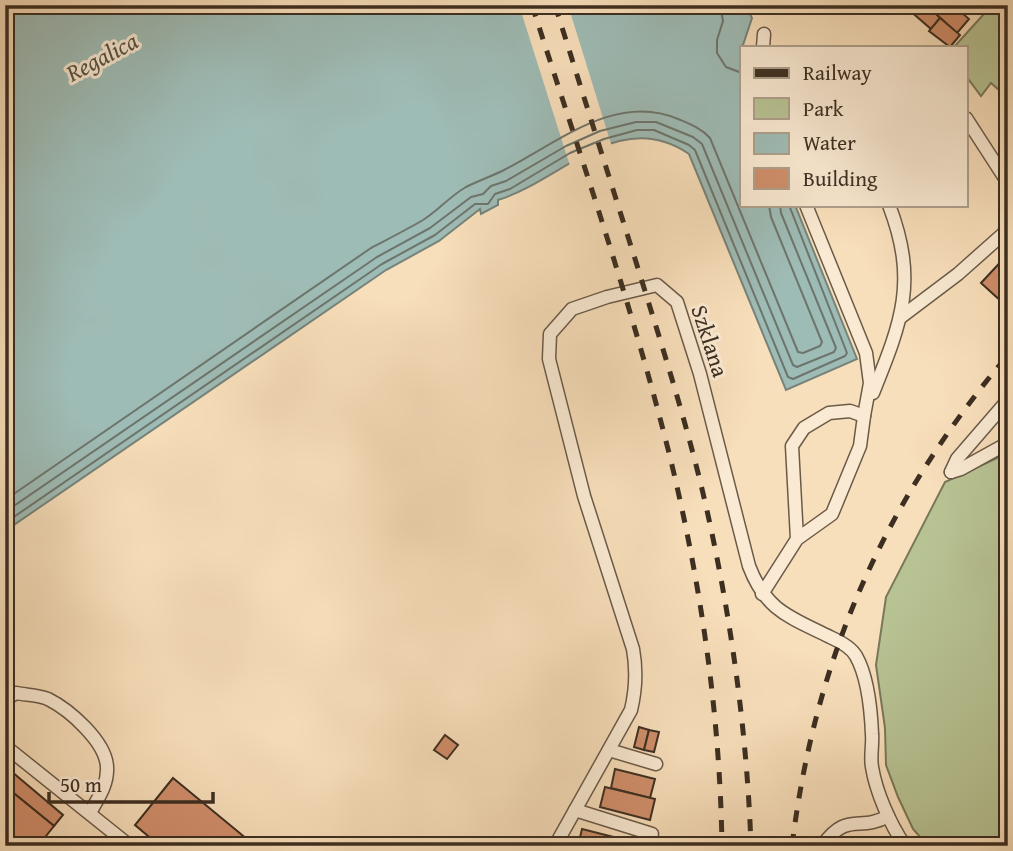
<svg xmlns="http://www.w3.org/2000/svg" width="1013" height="851" font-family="'Gentium Book Plus',serif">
  <rect width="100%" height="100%" fill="#f8dfbb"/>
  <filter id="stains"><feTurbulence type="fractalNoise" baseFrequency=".00286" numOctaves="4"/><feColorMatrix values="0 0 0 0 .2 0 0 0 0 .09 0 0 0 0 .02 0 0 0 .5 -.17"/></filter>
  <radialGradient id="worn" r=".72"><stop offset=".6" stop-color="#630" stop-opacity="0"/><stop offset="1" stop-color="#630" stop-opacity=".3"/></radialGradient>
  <g fill="#b8c394" stroke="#7a785a" stroke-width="2">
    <polygon points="992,5 1008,5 1008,98 991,83 981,96 966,76 966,47 954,47"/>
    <polygon points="1008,453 1008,846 928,846 913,829 898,797 886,765 885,728 876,665 886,597 945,482"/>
  </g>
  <path fill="#9ebcb6" stroke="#77837a" stroke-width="2" d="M5,5H746L752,18L742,48V205H795L857,359L786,390L689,154C619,106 561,181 498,200V205L481,214L480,209L439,241L386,270L5,531Z"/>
  <polygon fill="#f8dfbb" points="519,5 568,5 612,147 570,166"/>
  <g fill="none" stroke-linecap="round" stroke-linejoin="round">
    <g stroke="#6d756c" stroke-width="2">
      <polyline points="720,5 723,21 717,40 717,53 726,67 742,73"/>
      <path d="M5,500L371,248C388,239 406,230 423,220C438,211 450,196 466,187C478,181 492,176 504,170C557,143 616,92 678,119C690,124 701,128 710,138L798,352L803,353L820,346L822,342L771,217L769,205"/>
      <polyline points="5,512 377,257 430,228 471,197 483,194 491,186 506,181 566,146 600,131 636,122 656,122 693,137 702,144 793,365 797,367 834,352 836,348 781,213 780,205"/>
      <polyline points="5,523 382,264 435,235 475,204 488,204 495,194 510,189 570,153 604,139 637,130 654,130 689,145 695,150 788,377 793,379 845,356 847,353 789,205"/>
    </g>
  </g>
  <g fill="#d08e6b" stroke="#3c2e21" stroke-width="2">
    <polygon points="914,5 932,5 938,10 935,13 940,18 931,29 909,10"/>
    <polygon points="942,5 953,5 969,19 957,33 935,13"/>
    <polygon points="940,18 960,35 950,47 929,31"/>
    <polygon points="1008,254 1008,296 1002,302 981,283"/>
    <polygon points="639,727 649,730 644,750 634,747"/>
    <polygon points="649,730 659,732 654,752 644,750"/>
    <polygon points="445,735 458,745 447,759 434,750"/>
    <polygon points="5,766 63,815 54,826 5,786"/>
    <polygon points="615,769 655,779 650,798 611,788"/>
    <polygon points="173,778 253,844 251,846 160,846 135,825"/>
    <polygon points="5,786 54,826 38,846 5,846"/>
    <polygon points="605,787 655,799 650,820 600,807"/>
    <polygon points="582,829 649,846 578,846"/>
  </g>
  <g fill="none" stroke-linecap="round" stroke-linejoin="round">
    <defs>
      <g id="service">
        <polyline points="763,47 764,34"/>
        <polyline points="966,118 1008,183"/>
        <polyline points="806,205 866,353 870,383 864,416"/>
        <polyline points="901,317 958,274 1003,234 1008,227"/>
        <path d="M873,393C902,321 918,281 889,205"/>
        <polyline points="951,472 957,459 1008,400"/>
        <polyline points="951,472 961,469 1008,443"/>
        <polyline points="762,594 797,539 832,514 860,446 864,416 850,411 829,413 804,428 792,446 797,539"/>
        <path d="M5,700L16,693C26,695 39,695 48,699C70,710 106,742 107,767C108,785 98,798 90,813"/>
        <polyline points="5,746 130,846"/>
        <polyline points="609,750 656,764"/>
        <polyline points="575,810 652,834"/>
        <path d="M555,846L631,710C636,689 637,671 633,649L584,496L549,359L550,334L572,309L607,297L657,285L677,302L700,374L749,566C766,611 790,617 830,637C839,641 851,647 856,656C868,677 871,710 872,734C873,745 870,756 872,767C876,792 890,824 905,846"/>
        <path d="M822,846C848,810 859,833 888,816"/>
      </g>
    </defs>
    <use href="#service" stroke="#6b5a48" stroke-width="15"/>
    <use href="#service" stroke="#faead3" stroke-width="12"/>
    <g stroke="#3c2e21" stroke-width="5" stroke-dasharray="12 12" stroke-linecap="butt">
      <path d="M532,5C580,155 632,305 670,457C701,584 720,715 722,846"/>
      <path d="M555,5C582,91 609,177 636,262C661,343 687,423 706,506C731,617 747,732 751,846"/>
      <path d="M792,846C815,657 885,500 1008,355"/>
    </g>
  </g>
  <g text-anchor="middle" stroke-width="6" stroke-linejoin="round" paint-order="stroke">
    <g font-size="23" fill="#3c2e21" stroke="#faead3">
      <text transform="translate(710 341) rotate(72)" y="8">Szklana</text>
    </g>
    <g font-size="24" font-style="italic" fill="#545246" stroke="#faead3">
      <text transform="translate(102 57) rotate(-28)" y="8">Regalica</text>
    </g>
  </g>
  <rect width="1013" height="851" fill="none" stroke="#f8dfbb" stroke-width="28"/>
  <rect x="7" y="7" width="999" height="837" fill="none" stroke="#3c2e21" stroke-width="3.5"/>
  <rect x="14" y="14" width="985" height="823" fill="none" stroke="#3c2e21" stroke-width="2"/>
  <rect x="740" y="46" width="228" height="161" fill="#faead3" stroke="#ae9f8c" stroke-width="2"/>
  <rect x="754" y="68" width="35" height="10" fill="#3c2e21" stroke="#ae9f8c" stroke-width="2"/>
  <text x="803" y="80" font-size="21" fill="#3c2e21">Railway</text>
  <rect x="754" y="98" width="35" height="21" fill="#b8c394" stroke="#ae9f8c" stroke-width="2"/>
  <text x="803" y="116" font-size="21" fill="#3c2e21">Park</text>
  <rect x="754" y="133" width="35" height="21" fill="#9ebcb6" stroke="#ae9f8c" stroke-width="2"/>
  <text x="803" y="150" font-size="21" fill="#3c2e21">Water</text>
  <rect x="754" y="168" width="35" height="21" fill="#d08e6b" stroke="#ae9f8c" stroke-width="2"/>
  <text x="803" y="186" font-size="21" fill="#3c2e21">Building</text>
  <path d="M49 792v10h164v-10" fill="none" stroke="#3c2e21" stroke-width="3.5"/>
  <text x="60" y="792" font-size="21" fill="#3c2e21" stroke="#faead3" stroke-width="5" paint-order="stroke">50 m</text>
  <rect width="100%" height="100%" filter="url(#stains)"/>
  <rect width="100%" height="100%" fill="url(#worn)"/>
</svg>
